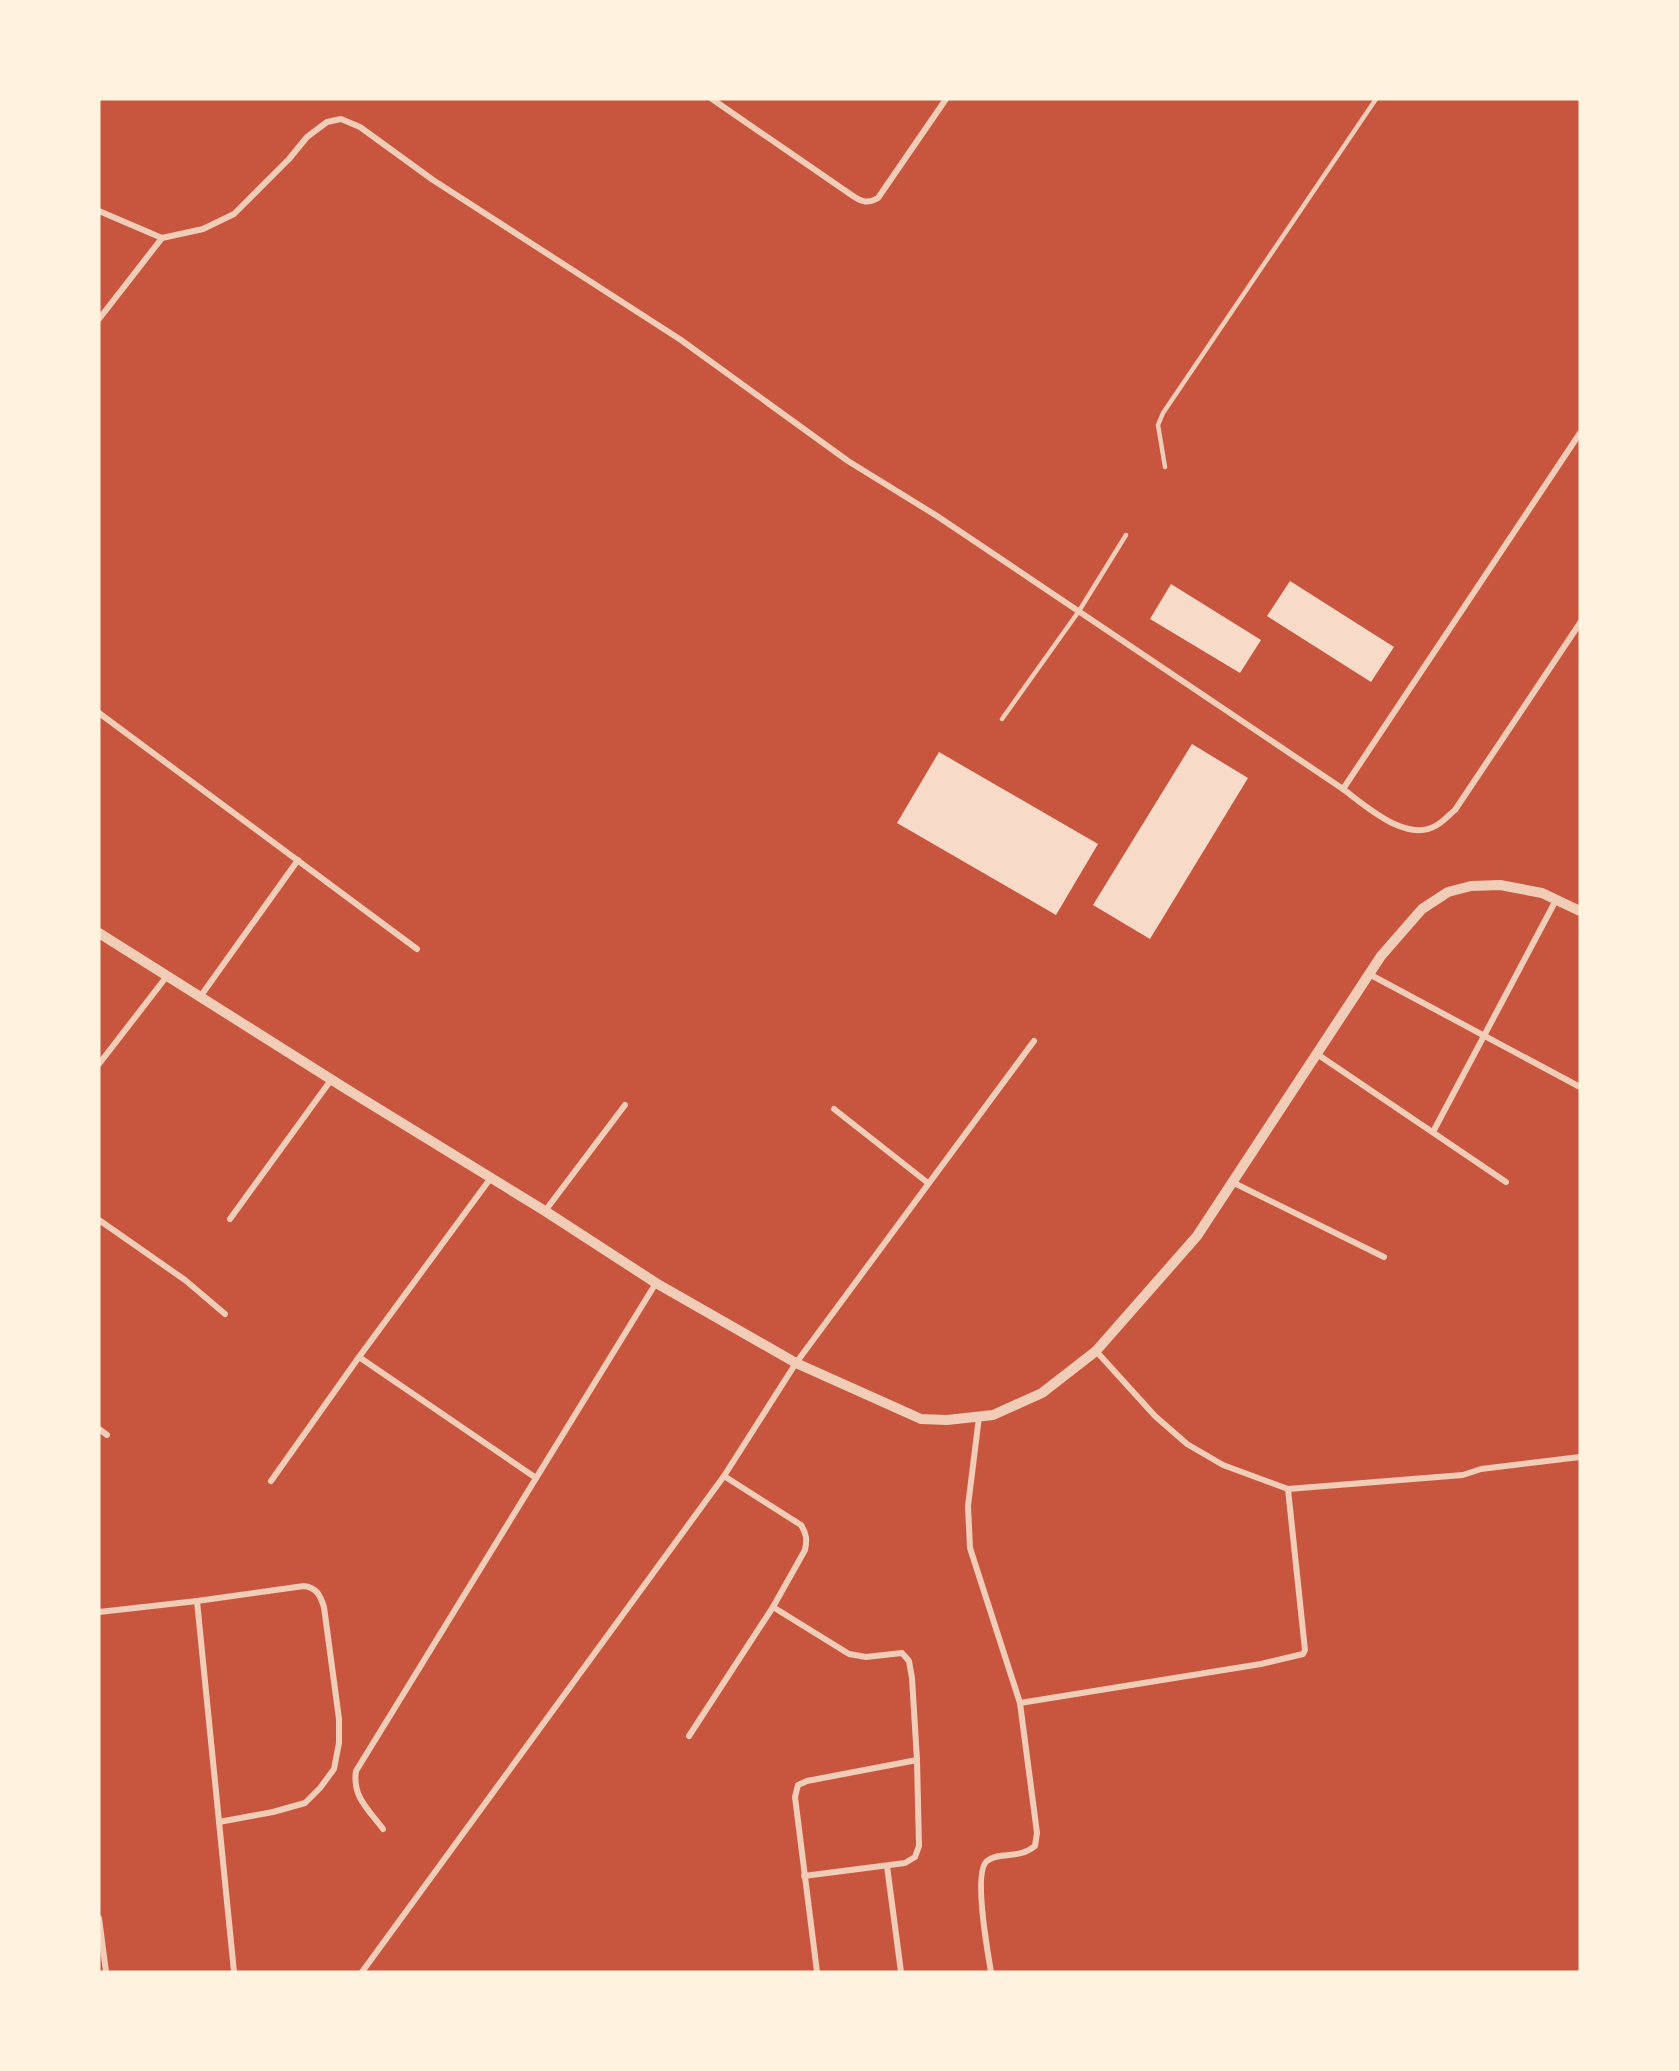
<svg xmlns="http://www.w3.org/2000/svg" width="1679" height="2071" font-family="Montserrat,sans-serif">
  <rect width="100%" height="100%" fill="#c8553d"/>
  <g fill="#f7dbc8">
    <polygon points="1290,581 1394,647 1371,682 1267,616"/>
    <polygon points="1171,584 1261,640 1240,673 1150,619"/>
    <polygon points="1192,744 1248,778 1150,939 1093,905"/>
    <polygon points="939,752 1098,844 1056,915 897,823"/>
  </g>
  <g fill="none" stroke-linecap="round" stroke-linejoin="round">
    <g stroke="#f1ccb7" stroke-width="4.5">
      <polyline points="1165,467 1158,425 1163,413 1376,99"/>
      <polyline points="1002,719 1079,611 1126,535"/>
    </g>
    <g stroke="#f1ccb7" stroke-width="6">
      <path d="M712,99L853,196C862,202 868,204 878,198L946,99"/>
      <path d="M99,211L162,238L203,229L234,214L289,159L307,137L327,122L341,119L360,127L433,180L681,340L848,461L937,516L1343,789C1366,806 1407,844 1437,825C1444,821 1450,814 1455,810L1580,623"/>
      <polyline points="99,319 162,238"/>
      <polyline points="99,713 417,949"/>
      <polyline points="1343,789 1580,433"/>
      <polyline points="1369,974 1580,1087"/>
      <polyline points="200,997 298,860"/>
      <polyline points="1317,1054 1506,1182"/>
      <polyline points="99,1064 167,976"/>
      <polyline points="834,1109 928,1183"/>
      <polyline points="1433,1132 1556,900"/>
      <polyline points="1232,1182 1384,1257"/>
      <polyline points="545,1211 625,1105"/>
      <polyline points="230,1219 331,1080"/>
      <polyline points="99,1220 185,1280 225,1314"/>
      <polyline points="1096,1351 1155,1416 1187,1444 1223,1465 1288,1489 1463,1475 1481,1469 1580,1457"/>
      <polyline points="359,1357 536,1478"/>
      <path d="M979,1417L968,1506L970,1548L1020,1703L1037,1833L1035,1846C1018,1860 999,1851 987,1861C973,1872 988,1954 991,1972"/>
      <polyline points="99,1429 107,1435"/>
      <polyline points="271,1481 359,1357 490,1179"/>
      <path d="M197,1601L304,1586C317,1588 320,1595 324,1607L339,1719V1743L334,1769L320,1788L305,1803L273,1812L219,1822"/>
      <polyline points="773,1607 849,1654 866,1657 902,1653 909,1661 912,1678 917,1760 919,1846 915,1857 905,1863 804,1876"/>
      <polyline points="99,1612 197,1601 234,1972"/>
      <polyline points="1020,1703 1261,1664 1303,1654 1305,1650 1288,1489"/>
      <path d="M689,1736L773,1607L805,1550C807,1540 807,1534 801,1525L724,1476"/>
      <path d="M383,1829C369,1810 352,1797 356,1771L656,1283"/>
      <polyline points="887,1866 901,1972"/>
      <polyline points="99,1918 106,1972"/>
      <polyline points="362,1972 724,1476 796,1363 1034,1041"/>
      <polyline points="817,1972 795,1797 798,1785 807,1781 917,1760"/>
    </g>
    <polyline stroke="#f1ccb7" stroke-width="10" points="99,933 348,1090 545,1211 656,1283 796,1363 921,1419 947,1420 993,1415 1022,1402 1042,1393 1096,1351 1197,1236 1381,956 1422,909 1448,892 1471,886 1500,885 1542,893 1580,911"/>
  </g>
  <rect width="1679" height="2071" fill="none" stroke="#fff3e0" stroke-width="201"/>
</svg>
